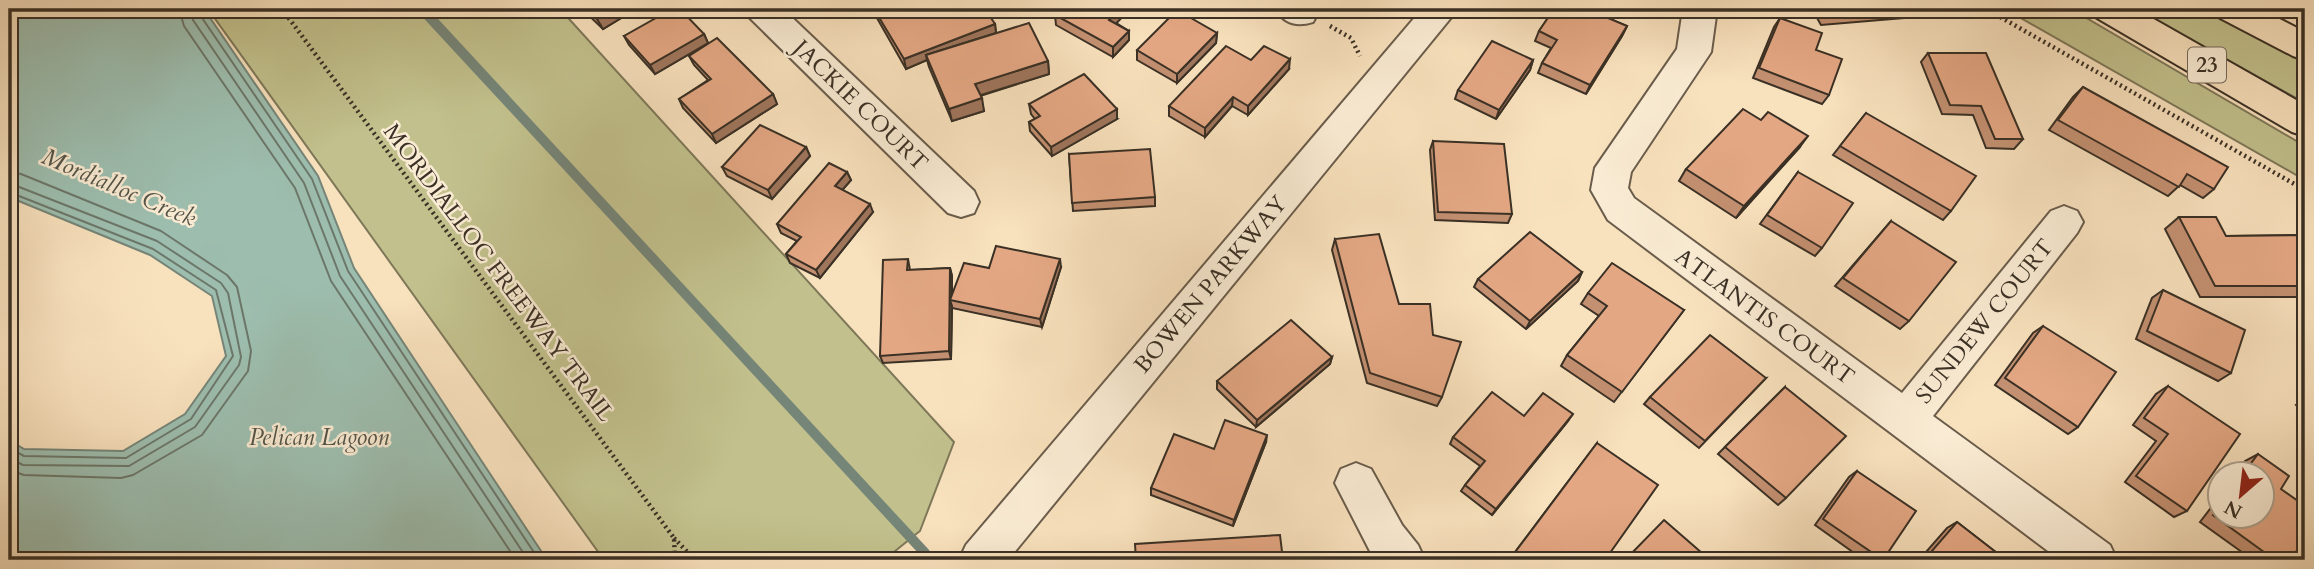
<svg xmlns="http://www.w3.org/2000/svg" width="2314" height="569" font-family="Cardo,serif">
  <rect width="100%" height="100%" fill="#f8e1bd"/>
  <filter id="stains"><feTurbulence type="fractalNoise" baseFrequency=".00286" numOctaves="4"/><feColorMatrix values="0 0 0 0 .2 0 0 0 0 .09 0 0 0 0 .02 0 0 0 .5 -.17"/></filter>
  <radialGradient id="worn" r=".72"><stop offset=".6" stop-color="#630" stop-opacity="0"/><stop offset="1" stop-color="#630" stop-opacity=".3"/></radialGradient>
  <g fill="#c2c18d" stroke="#7e7859" stroke-width="2">
    <polygon points="208,9 560,9 954,442 920,531 884,560 604,560"/>
    <polygon points="2005,9 2071,9 2305,146 2305,180"/>
    <polygon points="2136,9 2210,9 2305,59 2305,103"/>
  </g>
  <polygon fill="#9dbeaf" stroke="#758578" stroke-width="2" points="9,9 204,9 318,176 354,268 547,560 9,560 9,440 24,449 123,451 185,414 226,356 212,296 150,255 9,197"/>
  <g fill="none" stroke-linecap="round" stroke-linejoin="round">
    <g stroke="#6c776a" stroke-width="2">
      <polyline points="179,9 184,26 295,188 331,281 516,560"/>
      <polyline points="190,9 193,20 304,183 340,276 528,560"/>
      <polyline points="199,9 200,15 312,179 348,271 539,560"/>
      <polyline points="9,172 21,174 161,231 227,275 237,287 251,351 248,371 202,435 133,475 121,478 24,475 9,470"/>
      <polyline points="9,183 157,241 221,283 228,293 241,357 239,365 195,427 129,466 23,465 9,458"/>
      <polyline points="9,192 153,249 216,290 233,356 191,419 126,458 24,456 9,448"/>
    </g>
    <polyline stroke="#758578" stroke-width="10" points="422,9 925,553"/>
    <defs>
      <g id="minor">
        <polygon points="745,9 783,9 974,191 979,202 974,213 961,217 948,213 750,18"/>
        <path d="M1276,9H1315L1318,13L1313,22C1297,27 1284,24 1276,9Z"/>
        <polygon points="1422,9 1458,9 1008,560 959,560 966,545"/>
        <polygon points="1683,9 1717,9 1711,52 1631,172 1628,188 1634,198 1902,393 2051,211 2064,206 2077,211 2083,222 2077,233 1933,416 2110,545 2117,560 2060,560 1608,220 1591,190 1595,168 1677,49"/>
        <polygon points="1356,463 1371,469 1402,525 1418,545 1425,560 1376,560 1372,555 1335,483 1341,469"/>
      </g>
      <g id="major">
        <polygon points="2092,9 2136,9 2305,105 2305,136 2292,132 2097,18"/>
        <polygon points="2215,9 2260,9 2305,32 2305,60 2293,56 2220,18"/>
      </g>
    </defs>
    <use href="#minor" stroke="#6a5c4b" stroke-width="4"/>
    <use href="#major" stroke="#3a3025" stroke-width="4"/>
    <g stroke="#3a3025" stroke-width="4.5" stroke-dasharray="2 3.5" stroke-linecap="butt">
      <polyline points="282,9 674,538 675,560"/>
      <polyline points="1986,9 2305,190"/>
      <polyline points="1330,26 1351,38 1360,56"/>
      <polyline points="674,538 695,560"/>
    </g>
    <use href="#minor" fill="#faecd4" fill-rule="evenodd"/>
    <use href="#major" fill="#f8e1bd" fill-rule="evenodd"/>
  </g>
  <g fill="#c39071" stroke="#3a3025" stroke-width="2">
    <polygon points="582,9 636,9 603,29"/>
    <polygon points="874,9 995,24 996,33 1048,61 1049,74 980,96 984,111 952,121 929,67 927,60 906,69 877,18"/>
    <polygon points="1142,9 1165,9 1156,17"/>
    <polygon points="1554,9 1620,9 1612,20 1627,26 1622,36 1586,94 1538,73 1542,63 1551,48 1535,41 1539,31"/>
    <polygon points="1812,9 1910,9 1904,18 1821,25"/>
    <polygon points="1055,15 1116,23 1129,31 1129,40 1113,57 1056,25"/>
    <polygon points="1780,18 1829,95 1822,104 1753,78 1774,27"/>
    <polygon points="1217,33 1216,43 1177,83 1137,60 1137,50"/>
    <polygon points="704,34 708,43 655,74 629,45 624,36"/>
    <polygon points="1928,53 2023,139 2014,149 1986,148 1973,115 1942,114 1921,62"/>
    <polygon points="689,56 773,94 777,104 716,143 683,108 679,99 708,80 694,65"/>
    <polygon points="1251,60 1289,69 1248,115 1232,106 1205,137 1169,116 1169,106"/>
    <polygon points="1533,60 1530,70 1496,119 1455,99 1458,90"/>
    <polygon points="2083,87 2214,189 2203,198 2180,185 2168,196 2049,130 2073,97"/>
    <polygon points="1029,104 1117,119 1052,156 1030,131 1029,122 1035,119 1031,114"/>
    <polygon points="1866,113 1951,211 1943,220 1833,155"/>
    <polygon points="1433,141 1512,214 1508,223 1435,220 1430,150"/>
    <polygon points="806,147 810,156 772,199 727,176 722,167"/>
    <polygon points="1799,148 1736,218 1679,181 1686,169"/>
    <polygon points="1069,154 1155,197 1155,206 1073,211"/>
    <polygon points="847,172 851,180 842,190 873,212 820,278 790,263 786,254 797,241 781,233 777,224"/>
    <polygon points="1798,172 1822,248 1815,256 1760,224"/>
    <polygon points="2179,217 2226,236 2305,235 2305,297 2200,297 2165,229"/>
    <polygon points="1891,221 1909,321 1900,329 1835,286"/>
    <polygon points="1335,239 1399,304 1442,397 1437,406 1367,383 1332,250"/>
    <polygon points="908,259 910,270 950,268 952,276 952,294 989,268 1061,267 1042,327 952,308 952,306 951,359 883,363 880,356"/>
    <polygon points="1582,272 1578,281 1526,329 1474,287 1478,279"/>
    <polygon points="2163,290 2231,373 2218,381 2136,339 2152,298"/>
    <polygon points="1588,293 1684,310 1614,402 1561,366 1567,355 1599,316 1581,304"/>
    <polygon points="2043,326 2078,427 2068,434 1995,385 2033,333"/>
    <polygon points="1332,357 1330,364 1256,427 1217,389 1217,381"/>
    <polygon points="1766,378 1699,448 1644,404 1650,397"/>
    <polygon points="2168,386 2187,511 2174,517 2125,482 2156,441 2133,425 2156,394"/>
    <polygon points="1785,387 1786,498 1778,505 1718,454"/>
    <polygon points="2305,399 2305,415 2296,405"/>
    <polygon points="1524,416 1568,421 1492,515 1461,491 1465,485 1480,466 1450,444 1453,437"/>
    <polygon points="1266,442 1233,526 1151,495 1151,488 1214,449"/>
    <polygon points="1597,443 1605,560 1509,560"/>
    <polygon points="2258,454 2281,489 2290,560 2253,560 2200,522 2220,496 2220,516 2262,474 2235,474 2245,461"/>
    <polygon points="1857,471 1883,560 1864,560 1815,525 1849,477"/>
    <polygon points="1957,522 2006,560 1919,560 1947,528"/>
  </g>
  <g fill="#9f755c" stroke="#3a3025" stroke-width="2">
    <polygon points="615,9 636,9 603,29 597,19"/>
    <polygon points="651,9 665,9 655,15"/>
    <polygon points="1120,9 1130,9 1110,30 1109,20"/>
    <polygon points="1156,9 1165,9 1156,17"/>
    <polygon points="1617,9 1620,9 1610,23 1614,13"/>
    <polygon points="995,24 996,33 926,55 927,60 906,69 904,59"/>
    <polygon points="1627,26 1622,36 1586,94 1590,85"/>
    <polygon points="1129,31 1129,40 1113,57 1113,47"/>
    <polygon points="1217,33 1216,43 1177,83 1177,74"/>
    <polygon points="704,34 708,43 655,74 650,65"/>
    <polygon points="1290,59 1289,69 1248,115 1248,106"/>
    <polygon points="1533,60 1530,70 1496,119 1499,110"/>
    <polygon points="1048,61 1049,74 978,96 975,84"/>
    <polygon points="773,94 777,104 716,143 712,134"/>
    <polygon points="1233,97 1232,106 1205,137 1205,128"/>
    <polygon points="982,98 984,111 952,121 949,109"/>
    <polygon points="1117,109 1117,119 1052,156 1051,147"/>
    <polygon points="1808,136 1799,148 1736,218 1744,206"/>
    <polygon points="806,147 810,156 772,199 768,190"/>
    <polygon points="847,172 851,180 838,195 835,186"/>
    <polygon points="870,204 873,212 820,278 816,270"/>
    <polygon points="1060,259 1061,267 1042,327 1040,319"/>
    <polygon points="950,268 952,276 952,300 950,300 952,306 951,359 949,351"/>
    <polygon points="1582,272 1578,281 1526,329 1530,321"/>
    <polygon points="1332,357 1330,364 1256,427 1257,420"/>
    <polygon points="1573,414 1568,421 1492,515 1496,509"/>
    <polygon points="1267,435 1266,442 1233,526 1234,520"/>
  </g>
  <g fill="#e3a783" stroke="#3a3025" stroke-width="2">
    <polygon points="587,9 615,9 597,19"/>
    <polygon points="672,9 680,9 704,34 650,65 624,36"/>
    <polygon points="874,9 912,9 916,15 931,9 985,9 995,24 904,59"/>
    <polygon points="1061,9 1120,9 1109,20 1129,31 1113,47 1055,15"/>
    <polygon points="1554,9 1587,9 1627,26 1590,85 1542,63 1557,40 1539,31"/>
    <polygon points="1604,9 1617,9 1614,13"/>
    <polygon points="1824,9 1903,9 1827,16"/>
    <polygon points="1177,10 1217,33 1177,74 1137,50"/>
    <polygon points="1780,18 1822,33 1816,50 1842,59 1829,95 1759,68"/>
    <polygon points="1029,23 1048,61 975,84 982,98 949,109 926,55"/>
    <polygon points="717,38 773,94 712,134 679,99 711,79 689,56"/>
    <polygon points="1492,41 1533,60 1499,110 1458,90"/>
    <polygon points="1226,46 1251,60 1264,46 1290,59 1248,106 1233,97 1205,128 1169,106"/>
    <polygon points="1928,53 1986,53 2023,139 1995,139 1981,106 1950,105"/>
    <polygon points="1084,74 1117,109 1051,147 1029,122 1040,116 1029,104"/>
    <polygon points="2083,87 2228,167 2214,189 2187,174 2179,187 2058,120"/>
    <polygon points="1743,109 1761,120 1768,112 1808,136 1744,206 1686,169"/>
    <polygon points="1866,113 1976,176 1951,211 1840,146"/>
    <polygon points="760,125 806,147 768,190 722,167"/>
    <polygon points="1433,141 1504,144 1512,214 1438,212"/>
    <polygon points="1150,149 1155,197 1072,203 1069,154"/>
    <polygon points="829,163 847,172 835,186 870,204 816,270 786,254 801,237 777,224"/>
    <polygon points="1798,172 1853,203 1822,248 1767,215"/>
    <polygon points="2179,217 2216,217 2226,236 2305,235 2305,286 2215,286"/>
    <polygon points="1891,221 1956,262 1909,321 1843,278"/>
    <polygon points="1530,232 1582,272 1530,321 1478,279"/>
    <polygon points="1379,234 1399,304 1430,304 1433,335 1461,342 1442,397 1370,373 1335,239"/>
    <polygon points="996,246 1060,259 1040,319 950,300 964,263 989,268"/>
    <polygon points="908,259 907,270 950,268 949,351 880,356 883,260"/>
    <polygon points="1612,263 1684,310 1622,392 1567,355 1607,306 1588,293"/>
    <polygon points="2163,290 2245,330 2231,373 2147,331"/>
    <polygon points="1291,320 1332,357 1257,420 1217,381"/>
    <polygon points="2043,326 2116,372 2078,427 2005,378"/>
    <polygon points="1710,335 1766,378 1705,441 1650,397"/>
    <polygon points="2168,386 2240,434 2187,511 2136,476 2168,434 2144,418"/>
    <polygon points="1785,387 1846,436 1786,498 1725,447"/>
    <polygon points="1492,392 1524,416 1543,393 1573,414 1496,509 1465,485 1485,461 1453,437"/>
    <polygon points="1225,420 1267,435 1234,520 1151,488 1174,434 1214,449"/>
    <polygon points="1597,443 1658,485 1605,560 1520,560 1513,555"/>
    <polygon points="2258,454 2289,476 2281,489 2305,506 2305,539 2290,560 2275,560 2213,515 2220,506 2220,516 2262,516 2262,474 2243,474"/>
    <polygon points="1857,471 1916,511 1883,560 1823,519"/>
    <polygon points="1664,520 1710,560 1625,560"/>
    <polygon points="1957,522 2006,560 1924,560"/>
    <polygon points="1280,535 1283,560 1136,560 1135,544"/>
  </g>
  <g text-anchor="middle" stroke-width="5" stroke-linejoin="round" paint-order="stroke">
    <rect fill="#faecd4" stroke="#74685a" stroke-width="2" x="2188" y="47.5" width="38" height="35" rx="5"/>
    <g font-size="21" font-weight="bold" fill="#3a3025">
      <text x="2207" y="72">23</text>
    </g>
    <g font-size="23" fill="#3a3025" stroke="#faecd4">
      <text transform="translate(861 105) rotate(44)" y="8">JACKIE COURT</text>
      <text transform="translate(499 272) rotate(53)" y="8">MORDIALLOC FREEWAY TRAIL</text>
      <text transform="translate(1210 284) rotate(-50)" y="8">BOWEN PARKWAY</text>
      <text transform="translate(1765 316) rotate(36)" y="8">ATLANTIS COURT</text>
      <text transform="translate(1984 321) rotate(-51)" y="8">SUNDEW COURT</text>
    </g>
    <g font-size="24" font-style="italic" fill="#535448" stroke="#faecd4">
      <text transform="translate(119 187) rotate(23)" y="8">Mordialloc Creek</text>
      <text x="319" y="445">Pelican Lagoon</text>
    </g>
  </g>
  <rect width="2314" height="569" fill="none" stroke="#f8e1bd" stroke-width="35"/>
  <rect x="10" y="10" width="2293" height="548" fill="none" stroke="#3a3025" stroke-width="3.5"/>
  <rect x="18" y="18" width="2279" height="534" fill="none" stroke="#3a3025" stroke-width="2"/>
  <g transform="translate(2241 495) rotate(208)"><circle r="33" fill="#faecd4" stroke="#ada18e" stroke-width="2"/>
  <path d="M0-5L12 26L0 18L-12 26Z" fill="#8f2418"/>
  <text y="-10" font-size="19" font-weight="bold" text-anchor="middle" fill="#3a3025">N</text>
  </g>
  <rect width="100%" height="100%" filter="url(#stains)"/>
  <rect width="100%" height="100%" fill="url(#worn)"/>
</svg>
